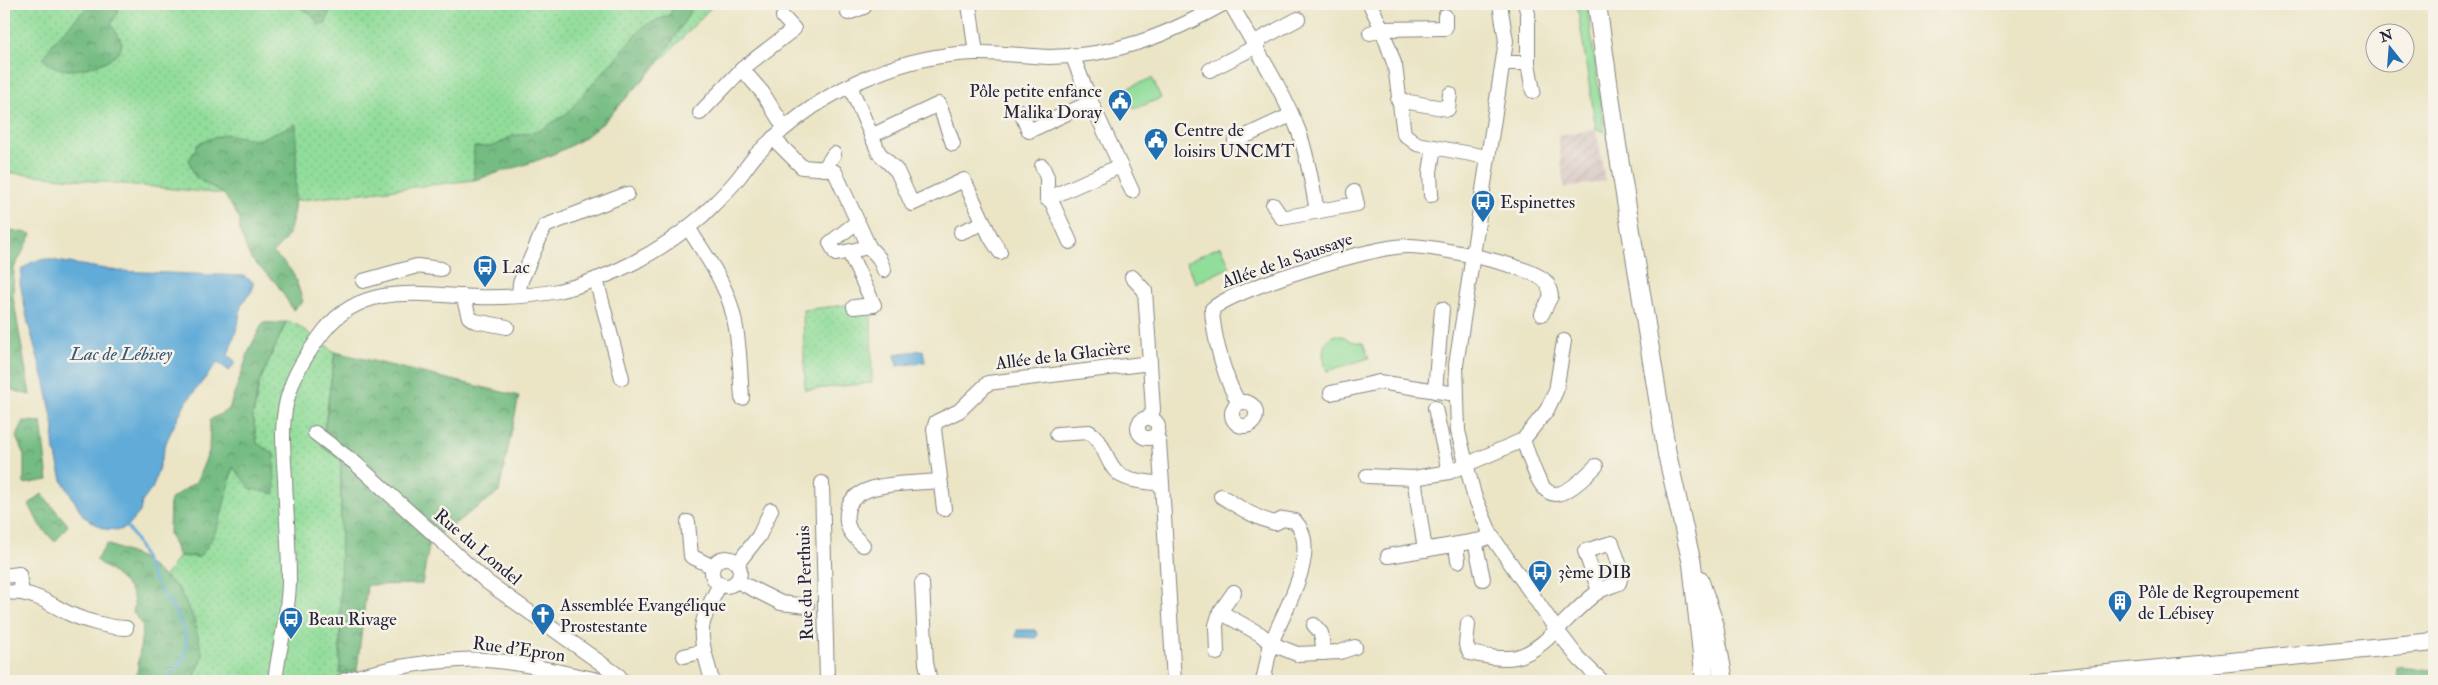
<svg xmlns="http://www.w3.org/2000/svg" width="2438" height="685" font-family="'IM FELL Double Pica',serif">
  <defs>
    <pattern id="industrial-furrows" width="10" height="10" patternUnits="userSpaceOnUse" patternTransform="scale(1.25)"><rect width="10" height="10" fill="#d1bfbd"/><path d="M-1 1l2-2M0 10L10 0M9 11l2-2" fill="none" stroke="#b3a4a3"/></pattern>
    <pattern id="grass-dots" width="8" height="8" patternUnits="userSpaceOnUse" patternTransform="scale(1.25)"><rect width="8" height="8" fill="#91dd9a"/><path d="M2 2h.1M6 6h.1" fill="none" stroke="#7dbd86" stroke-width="1.8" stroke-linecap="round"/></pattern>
    <pattern id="forest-crowns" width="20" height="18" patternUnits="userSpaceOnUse" patternTransform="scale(1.25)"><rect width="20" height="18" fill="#74bc82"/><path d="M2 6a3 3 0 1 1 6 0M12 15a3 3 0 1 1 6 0" fill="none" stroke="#5f986c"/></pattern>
  </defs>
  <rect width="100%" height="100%" fill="#f7f3e8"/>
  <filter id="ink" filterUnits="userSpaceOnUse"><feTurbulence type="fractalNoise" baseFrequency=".02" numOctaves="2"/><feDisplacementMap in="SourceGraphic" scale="10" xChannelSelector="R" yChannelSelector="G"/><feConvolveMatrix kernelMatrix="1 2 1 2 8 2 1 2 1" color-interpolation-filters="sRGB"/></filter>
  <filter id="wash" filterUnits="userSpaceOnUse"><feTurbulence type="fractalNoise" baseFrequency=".0096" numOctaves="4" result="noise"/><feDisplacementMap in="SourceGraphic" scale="20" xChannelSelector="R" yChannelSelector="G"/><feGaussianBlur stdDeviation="1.12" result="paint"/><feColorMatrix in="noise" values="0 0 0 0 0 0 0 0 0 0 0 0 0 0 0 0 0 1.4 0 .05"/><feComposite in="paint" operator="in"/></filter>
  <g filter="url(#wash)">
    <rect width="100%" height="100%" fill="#ebe5c6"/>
    <polygon fill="#f5d2c2" points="409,672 407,681 378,681"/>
    <polygon fill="url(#industrial-furrows)" points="1596,129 1605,181 1564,188 1558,136"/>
    <g fill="url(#grass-dots)" stroke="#5a806a">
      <polygon points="4,4 714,4 602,124 577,142 546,157 474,180 294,201 4,172"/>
      <polygon points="871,302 872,383 805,390 803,310"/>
      <polygon points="286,322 296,324 335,352 322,446 341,460 340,673 357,670 360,681 193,681 203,657 199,643 164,578 179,556 199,557 219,522 233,466 257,443 253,416 259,383"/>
    </g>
    <g fill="url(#forest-crowns)" stroke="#4b6f5e">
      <path d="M90,4H118V12L111,24C114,30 120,36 121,41C127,60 84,70 71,70C60,70 51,67 43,59L56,39Z"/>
      <polygon points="294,4 331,4 326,24 319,25 310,13"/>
      <path d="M676,4H694C673,44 656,66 625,99C610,115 596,131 577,142C546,161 508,169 474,180V147L494,146L513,136L539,131L566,114L644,26L669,15Z"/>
      <path d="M296,124C296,148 298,215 288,235C285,241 278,247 273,253C295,271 295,276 303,302L293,310L277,284L251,259L240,233L239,218L224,194L195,177L189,161L198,144L210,139L226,134L257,140Z"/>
      <polygon points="6,229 32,234 14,268 13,297 30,395 12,390 6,338 4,338 4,232"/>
      <path d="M286,322L259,383L253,416L257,443L274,454L275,494L251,489L233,467C224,498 222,532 199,557L179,556L169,534L170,500L197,481L209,451L210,420L229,409L250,348L263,323Z"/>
      <polygon points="335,352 519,396 499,492 430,541 422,584 367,585 357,670 340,674 341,460 322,447"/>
      <polygon points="24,421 41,422 48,480 24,484 24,455 16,437"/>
      <polygon points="42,494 68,525 55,542 40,526 29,504"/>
      <path d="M107,544L140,557L179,589L194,619L203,657L192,681H136L143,625L133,612C141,588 111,573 96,560Z"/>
      <polygon points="2396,667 2434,670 2434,681 2398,681"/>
    </g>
    <g fill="#91dd9a" stroke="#5a806a">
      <polygon points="1577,4 1587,4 1605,132 1596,129"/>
      <polygon points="1152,78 1161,98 1134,109 1125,89"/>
      <polygon points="1221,246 1230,267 1196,283 1186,262"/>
      <path d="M1336,335L1345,337L1350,341L1363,343L1369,358L1327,371C1322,355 1319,342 1336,335Z"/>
    </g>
    <g fill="#60abd8" stroke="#41668a">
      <polygon points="45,259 118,271 244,276 253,282 252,291 241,305 238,325 228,355 236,362 229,371 218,362 184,405 167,440 153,487 142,502 140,512 127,527 120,530 104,529 84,517 62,480 53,443 54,427 45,383 28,323 20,283 22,269 32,262"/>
      <polygon points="923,350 925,362 897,366 895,354"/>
      <polygon points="1017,630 1035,630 1038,634 1036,638 1016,637"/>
    </g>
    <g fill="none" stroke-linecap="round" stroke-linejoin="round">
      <g stroke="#60abd8" stroke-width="3">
        <path d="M127,527C141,543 145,565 156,583"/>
        <path d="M159,588C174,609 198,639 180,664C176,670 169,676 164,681"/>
      </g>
    </g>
  </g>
  <g filter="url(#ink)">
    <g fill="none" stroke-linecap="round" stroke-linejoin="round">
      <defs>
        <g id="minor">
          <polyline points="969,4 976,53"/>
          <path d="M1231,4C1254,46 1282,88 1299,132C1308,157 1312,184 1317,211"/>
          <polyline points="1370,4 1382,29 1395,66 1404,134 1417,144 1487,157"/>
          <polyline points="1500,4 1506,41 1456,365 1458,431 1474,495 1491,535 1556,629 1579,659 1602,681"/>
          <polyline points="1525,4 1528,14 1528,63 1533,91"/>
          <polyline points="848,13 864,7 863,4"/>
          <polyline points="1370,33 1382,29 1445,28 1445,16"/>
          <polyline points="1072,55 1091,102 1132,191"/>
          <polyline points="1503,63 1528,63"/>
          <polyline points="742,69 762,92 784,127"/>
          <polyline points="1210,70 1255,47 1262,38 1298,19"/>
          <polyline points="850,86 879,153 897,171 912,204 964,180 991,238 1000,252"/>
          <polyline points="1398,100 1448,109 1450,94"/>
          <polyline points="1020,111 1029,131 1091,102"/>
          <polyline points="700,113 742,69 794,29 783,17"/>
          <polyline points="871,136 939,104 953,144"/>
          <polyline points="773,138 802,167 829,169 835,172 869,247 836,254 830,243 857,222"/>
          <polyline points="1235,141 1291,115"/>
          <polyline points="1042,166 1047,177 1047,199 1120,166"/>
          <polyline points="824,169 834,154"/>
          <polyline points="1431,195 1430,172 1434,147"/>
          <polyline points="1050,198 1070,242"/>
          <polyline points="1273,205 1282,218 1357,204 1354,192"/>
          <path d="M688,227C699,246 713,264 722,284C740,318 739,360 742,398"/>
          <polyline points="961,232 983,223"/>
          <polyline points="869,247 879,258 884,270"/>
          <polyline points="849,252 874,305 854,307"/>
          <polyline points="596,279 622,378"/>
          <polyline points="363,281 417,266 441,269"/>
          <polyline points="463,296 469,317 475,321 507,327"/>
          <polyline points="519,296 520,283 545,226 627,194"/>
          <polyline points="1435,391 1442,309"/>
          <polyline points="1331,393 1379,382 1456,394"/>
          <circle cx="1244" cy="414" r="12"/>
          <path d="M1239,403C1225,381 1213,335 1212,309C1236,288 1373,246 1407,246C1430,245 1532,265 1546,282C1549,285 1550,292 1551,296L1542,314"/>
          <polyline points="1435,408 1449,472"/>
          <circle cx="1148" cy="428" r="10"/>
          <polyline points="1150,418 1153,410 1150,363"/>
          <polyline points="315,433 355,463 487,582 619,676 621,681"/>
          <path d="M1057,434L1089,432C1105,441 1105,463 1119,474C1130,482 1150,482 1162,484"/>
          <polyline points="1156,435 1159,442 1162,484 1174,681"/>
          <path d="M1523,440C1542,492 1546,517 1596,466"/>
          <polyline points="1367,476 1414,478 1449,472 1523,440 1547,410 1556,391 1564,341"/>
          <polyline points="1414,478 1425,550"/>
          <polyline points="822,483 827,681"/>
          <path d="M1221,496C1239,507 1255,518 1275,523L1283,519L1295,521C1323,551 1282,613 1271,644C1268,656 1266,669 1263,681"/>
          <polyline points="944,509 934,429 936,422 959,411 988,383 1150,363 1145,291 1132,277"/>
          <polyline points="688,522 691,556 713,567"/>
          <polyline points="1475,541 1483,579"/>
          <path d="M863,545C852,535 845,528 847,513C850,479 915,484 940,481"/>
          <polyline points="1456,545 1458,561"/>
          <polyline points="1388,556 1482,540 1491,535"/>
          <circle cx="726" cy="572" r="14"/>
          <polyline points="737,564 759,536 771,510"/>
          <path d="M4,576L19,574L22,593C40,596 52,605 68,613C82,620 111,628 126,628"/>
          <polyline points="737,581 781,603 807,606"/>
          <polyline points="922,583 926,663 930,681"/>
          <polyline points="4,592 22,593"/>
          <polyline points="1220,612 1234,592"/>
          <path d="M1468,624L1466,645L1470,653C1484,656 1501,660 1516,657C1545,651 1572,609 1598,592C1604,588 1612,586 1619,583L1622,572L1612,543L1585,551L1599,591"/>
          <polyline points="1314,625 1321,633 1324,653"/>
          <polyline points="1217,653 1216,625 1220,612 1260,634 1272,644 1297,654 1340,652 1355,647"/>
          <polyline points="684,656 704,651"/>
          <path d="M275,681C279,647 289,614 289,580C289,546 286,512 285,478C283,448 280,418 290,390C296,369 311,348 324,331C363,281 422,295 476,297C503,298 531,296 558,291C610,279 662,251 702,216C713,205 725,194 735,182C743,173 749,163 756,155C790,120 829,92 874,75C905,62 940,54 974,53C999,52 1024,56 1049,57C1113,57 1168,35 1223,4"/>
          <path d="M343,681C379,670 420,662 459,660C504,657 558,672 602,681"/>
          <path d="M712,681C699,631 695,631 720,584"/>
        </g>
        <g id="major">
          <polyline points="1597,4 1617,145 1667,454 1692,564 1705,681"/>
          <polyline points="1699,579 1713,620 1724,681"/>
          <polyline points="2036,681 2434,642"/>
        </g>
      </defs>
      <use href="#minor" stroke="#868480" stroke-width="16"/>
      <use href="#major" stroke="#868480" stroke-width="20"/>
      <use href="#minor" stroke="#fff" stroke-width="14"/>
      <use href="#major" stroke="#fff" stroke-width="18"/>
    </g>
  </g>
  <defs>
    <symbol id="civic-pin" viewBox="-11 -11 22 30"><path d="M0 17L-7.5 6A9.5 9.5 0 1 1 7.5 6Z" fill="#1f6fb2" stroke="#f7f3e8"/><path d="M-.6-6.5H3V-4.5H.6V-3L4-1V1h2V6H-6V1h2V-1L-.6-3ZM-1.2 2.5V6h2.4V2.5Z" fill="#fff"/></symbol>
    <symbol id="bus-pin" viewBox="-11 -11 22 30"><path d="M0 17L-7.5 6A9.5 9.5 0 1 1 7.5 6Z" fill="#1f6fb2" stroke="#f7f3e8"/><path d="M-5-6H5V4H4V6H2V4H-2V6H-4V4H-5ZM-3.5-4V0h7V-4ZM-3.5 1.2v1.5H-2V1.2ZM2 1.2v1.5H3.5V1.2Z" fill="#fff"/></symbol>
    <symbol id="building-pin" viewBox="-11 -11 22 30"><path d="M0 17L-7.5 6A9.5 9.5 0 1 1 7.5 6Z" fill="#1f6fb2" stroke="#f7f3e8"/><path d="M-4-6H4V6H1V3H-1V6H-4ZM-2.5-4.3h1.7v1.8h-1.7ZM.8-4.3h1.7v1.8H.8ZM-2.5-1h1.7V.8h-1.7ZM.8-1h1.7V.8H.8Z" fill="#fff"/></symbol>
    <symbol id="church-pin" viewBox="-11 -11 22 30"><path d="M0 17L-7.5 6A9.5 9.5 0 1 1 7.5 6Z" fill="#1f6fb2" stroke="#f7f3e8"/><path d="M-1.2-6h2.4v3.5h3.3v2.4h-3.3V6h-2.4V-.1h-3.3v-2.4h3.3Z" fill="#fff"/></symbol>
  </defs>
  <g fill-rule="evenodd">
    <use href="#civic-pin" x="1106" y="87" width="28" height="38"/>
    <use href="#civic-pin" x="1142" y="126" width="28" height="38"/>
    <use href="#bus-pin" x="1469" y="188" width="28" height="38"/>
    <use href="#bus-pin" x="471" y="253" width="28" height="38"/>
    <use href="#bus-pin" x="1526" y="558" width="28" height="38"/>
    <use href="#building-pin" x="2106" y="588" width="28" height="38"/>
    <use href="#church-pin" x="529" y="601" width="28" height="38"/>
    <use href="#bus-pin" x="277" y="605" width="28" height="38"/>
  </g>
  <g text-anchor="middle" stroke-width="5" stroke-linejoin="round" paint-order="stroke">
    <g font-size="18" fill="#22223b" stroke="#f7f3e8" text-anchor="start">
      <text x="1102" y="97" text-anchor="end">Pôle petite enfance<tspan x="1102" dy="21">Malika Doray</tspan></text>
      <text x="1174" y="136">Centre de<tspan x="1174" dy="21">loisirs UNCMT</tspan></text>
      <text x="1500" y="208">Espinettes</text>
      <text x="502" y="273">Lac</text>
      <text x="1558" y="578">3ème DIB</text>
      <text x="2138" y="598">Pôle de Regroupement<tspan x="2138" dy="21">de Lébisey</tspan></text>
      <text x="560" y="611">Assemblée Evangélique<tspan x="560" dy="21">Prostestante</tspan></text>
      <text x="308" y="625">Beau Rivage</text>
    </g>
    <g font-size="18" fill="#22223b" stroke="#f7f3e8">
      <text transform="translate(1287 260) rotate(-19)" y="6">Allée de la Saussaye</text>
      <text transform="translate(1063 355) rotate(-7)" y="6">Allée de la Glacière</text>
      <text transform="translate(478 547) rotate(40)" y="6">Rue du Londel</text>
      <text transform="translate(805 583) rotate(-92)" y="6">Rue du Perthuis</text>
      <text transform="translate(519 649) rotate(8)" y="6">Rue d'Epron</text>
    </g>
    <g font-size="19" font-style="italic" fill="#3b597a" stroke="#f7f3e8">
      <text x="121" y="360">Lac de Lébisey</text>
    </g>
  </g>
  <rect width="2438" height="685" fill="none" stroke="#f7f3e8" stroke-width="20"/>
  <g transform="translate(2390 48) rotate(343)"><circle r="24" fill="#f7f3e8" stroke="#a29fa3"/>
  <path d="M0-4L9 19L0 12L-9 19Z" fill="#1f6fb2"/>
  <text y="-8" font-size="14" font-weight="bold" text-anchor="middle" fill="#22223b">N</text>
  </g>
</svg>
